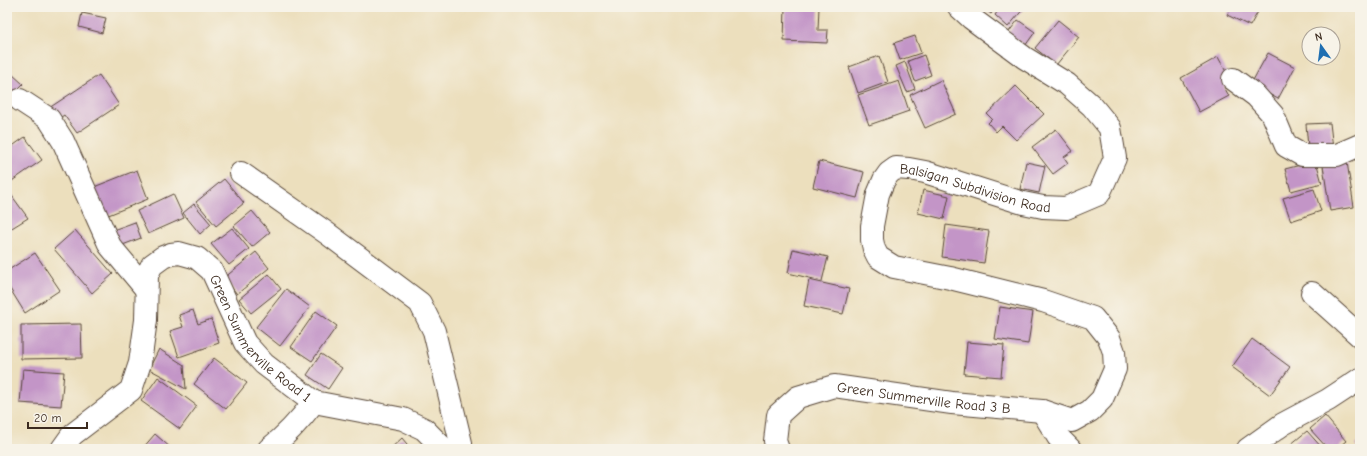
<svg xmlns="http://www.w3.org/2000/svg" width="1367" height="456" font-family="'Comic Neue',sans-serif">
  <rect width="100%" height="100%" fill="#f7f3e8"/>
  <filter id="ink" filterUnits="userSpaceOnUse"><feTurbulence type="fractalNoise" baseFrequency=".025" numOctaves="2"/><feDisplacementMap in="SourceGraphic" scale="8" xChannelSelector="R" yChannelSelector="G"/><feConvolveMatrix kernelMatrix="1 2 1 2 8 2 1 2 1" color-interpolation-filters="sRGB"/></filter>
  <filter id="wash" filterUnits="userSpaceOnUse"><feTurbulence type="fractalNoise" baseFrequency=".012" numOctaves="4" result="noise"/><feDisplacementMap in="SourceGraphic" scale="16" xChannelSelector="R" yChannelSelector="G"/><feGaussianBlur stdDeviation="0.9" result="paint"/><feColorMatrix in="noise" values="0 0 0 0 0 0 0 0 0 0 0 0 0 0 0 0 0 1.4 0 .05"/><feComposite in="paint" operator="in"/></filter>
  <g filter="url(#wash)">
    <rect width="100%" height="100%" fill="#ecdfbd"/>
    <g id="blocks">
      <g fill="#c395c7">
        <polygon points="785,7 819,7 818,30 828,30 827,43 784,41"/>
        <polygon points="982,7 997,7 991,14"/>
        <polygon points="1001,7 1025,7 1008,27 995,15"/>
        <polygon points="1231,7 1258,7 1260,8 1250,26 1227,15"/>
        <polygon points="82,13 106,18 102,33 79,27"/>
        <polygon points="1018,20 1035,32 1025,46 1008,33"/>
        <polygon points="1058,20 1079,37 1056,65 1035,48"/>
        <polygon points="915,36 921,53 900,60 894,43"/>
        <polygon points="1268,53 1295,67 1278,99 1251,84"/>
        <polygon points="924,55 931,75 915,81 908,61"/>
        <polygon points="879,56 888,82 858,93 849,67"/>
        <polygon points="1218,57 1232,83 1224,87 1229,96 1199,112 1181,78"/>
        <polygon points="905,62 915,89 907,92 896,66"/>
        <polygon points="12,74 23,84 7,100 7,78"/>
        <polygon points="99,75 119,105 77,133 64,115 54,122 46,110"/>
        <polygon points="941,80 956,114 925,128 910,95"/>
        <polygon points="899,81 909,111 869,125 858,95"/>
        <polygon points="1016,86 1044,114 1016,140 1002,126 996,132 988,123 992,119 987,114"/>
        <polygon points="1330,123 1333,149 1308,147 1306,124"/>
        <polygon points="1056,129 1073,151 1064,157 1068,163 1053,174 1032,147"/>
        <polygon points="25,137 42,160 9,183 7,180 7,150"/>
        <polygon points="819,161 864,172 857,198 813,187"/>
        <polygon points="1316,161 1322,183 1291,191 1285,169"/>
        <polygon points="1026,162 1045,166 1039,193 1020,189"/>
        <polygon points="1347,162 1354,207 1330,211 1323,166"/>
        <polygon points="137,170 148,199 106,216 94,187"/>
        <polygon points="224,179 244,203 216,226 196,202"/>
        <polygon points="7,189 28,218 7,231"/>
        <polygon points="1314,189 1321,211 1291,221 1283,198"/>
        <polygon points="923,190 949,196 944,219 918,213"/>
        <polygon points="173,194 184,218 148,234 137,211"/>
        <polygon points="194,204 211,224 200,234 183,213"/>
        <polygon points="252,211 270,232 252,247 234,226"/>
        <polygon points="135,222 141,238 120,246 113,230"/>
        <polygon points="946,225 989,231 984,263 942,257"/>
        <polygon points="232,228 249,249 229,265 211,244"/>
        <polygon points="75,230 113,274 92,293 54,249"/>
        <polygon points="793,249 828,257 822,281 788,273"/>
        <polygon points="256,252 269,268 237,294 224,278"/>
        <polygon points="35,253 60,290 25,313 7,284 7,271"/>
        <polygon points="269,274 281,289 251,313 239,299"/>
        <polygon points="809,280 849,289 843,314 804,306"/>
        <polygon points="286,289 310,307 280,346 256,327"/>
        <polygon points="1000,307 1033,312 1028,344 995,339"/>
        <polygon points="193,310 198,324 211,319 219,343 179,357 170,331 183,327 179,315"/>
        <polygon points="316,311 337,326 312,361 291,347"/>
        <polygon points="81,324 82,358 21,359 21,325"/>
        <polygon points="1252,339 1290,367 1270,395 1232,367"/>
        <polygon points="967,342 1004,345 1001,377 964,374"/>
        <polygon points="159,349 184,365 186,389 149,369"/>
        <polygon points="321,354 342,368 328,389 307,375"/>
        <polygon points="214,358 247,383 226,409 194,384"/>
        <polygon points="23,369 64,372 61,406 20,403"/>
        <polygon points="158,377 197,406 180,429 141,401"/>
        <polygon points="1325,416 1346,441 1336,449 1328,449 1310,429"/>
        <polygon points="1307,431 1323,449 1293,449 1290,445"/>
        <polygon points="155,434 172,449 142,449"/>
        <polygon points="402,438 411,449 390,449"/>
        <polygon points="1360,442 1360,449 1359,449 1356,445"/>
      </g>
    </g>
  </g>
  <g filter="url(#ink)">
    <use href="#blocks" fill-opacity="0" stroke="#564536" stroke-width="1"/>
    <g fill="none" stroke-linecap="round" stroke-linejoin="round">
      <defs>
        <g id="minor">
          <polyline points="1233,79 1256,96 1273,115 1286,146 1302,155 1337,155 1360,145"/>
          <polyline points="20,100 49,119 63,141 110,246 146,289"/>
          <polyline points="241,173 328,234 420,303 434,331 461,443 461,449"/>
          <polyline points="1312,293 1360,336"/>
          <polyline points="1042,411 1058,437 1070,449"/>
          <path id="s1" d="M62,449L72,435L131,390L140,363L146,320L147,275L152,265L163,257L171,254L179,253L197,258L212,271L245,343L264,364L314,402L403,419L424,429L444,449"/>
          <path d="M269,449C287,435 301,419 314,402"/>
          <path id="s2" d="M778,449L775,441L778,415L798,397L834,386L952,403L1042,411L1072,421L1090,411L1102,399L1115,369L1114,352L1109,338L1093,318L1043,301L950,278L894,267L878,257L874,249L872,240V226L878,194L884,180L889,173L896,168L909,169L925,172L1023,203L1043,207L1066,208L1099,194L1115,158L1110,128L1092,106L1067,84L1025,58L971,18L959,7"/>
          <polyline points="1248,449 1283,424 1328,400 1360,379"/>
        </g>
      </defs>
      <use href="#minor" stroke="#564536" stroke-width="24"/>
      <use href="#minor" stroke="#fff" stroke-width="22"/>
    </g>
  </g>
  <g text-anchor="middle" stroke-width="3.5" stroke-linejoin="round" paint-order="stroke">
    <g font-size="14" fill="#3b2a1e" stroke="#f7f3e8">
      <text dy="5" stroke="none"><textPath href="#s2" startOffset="872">Balsigan Subdivision Road</textPath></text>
      <text dy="5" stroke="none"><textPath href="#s1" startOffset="373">Green Summerville Road 1</textPath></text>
      <text dy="5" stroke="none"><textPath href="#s2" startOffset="190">Green Summerville Road 3 B</textPath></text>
    </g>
  </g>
  <rect width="1367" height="456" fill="none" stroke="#f7f3e8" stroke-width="24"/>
  <g transform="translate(1321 46) rotate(346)"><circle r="19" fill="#f7f3e8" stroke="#aca397"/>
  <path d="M0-3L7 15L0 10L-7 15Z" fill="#1f6fb2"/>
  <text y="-6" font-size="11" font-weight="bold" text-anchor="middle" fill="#3b2a1e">N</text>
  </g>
  <path d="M28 422v6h59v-6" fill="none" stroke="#3b2a1e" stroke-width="2"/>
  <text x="34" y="422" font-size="12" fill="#3b2a1e" stroke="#f7f3e8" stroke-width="3" paint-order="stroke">20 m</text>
</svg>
